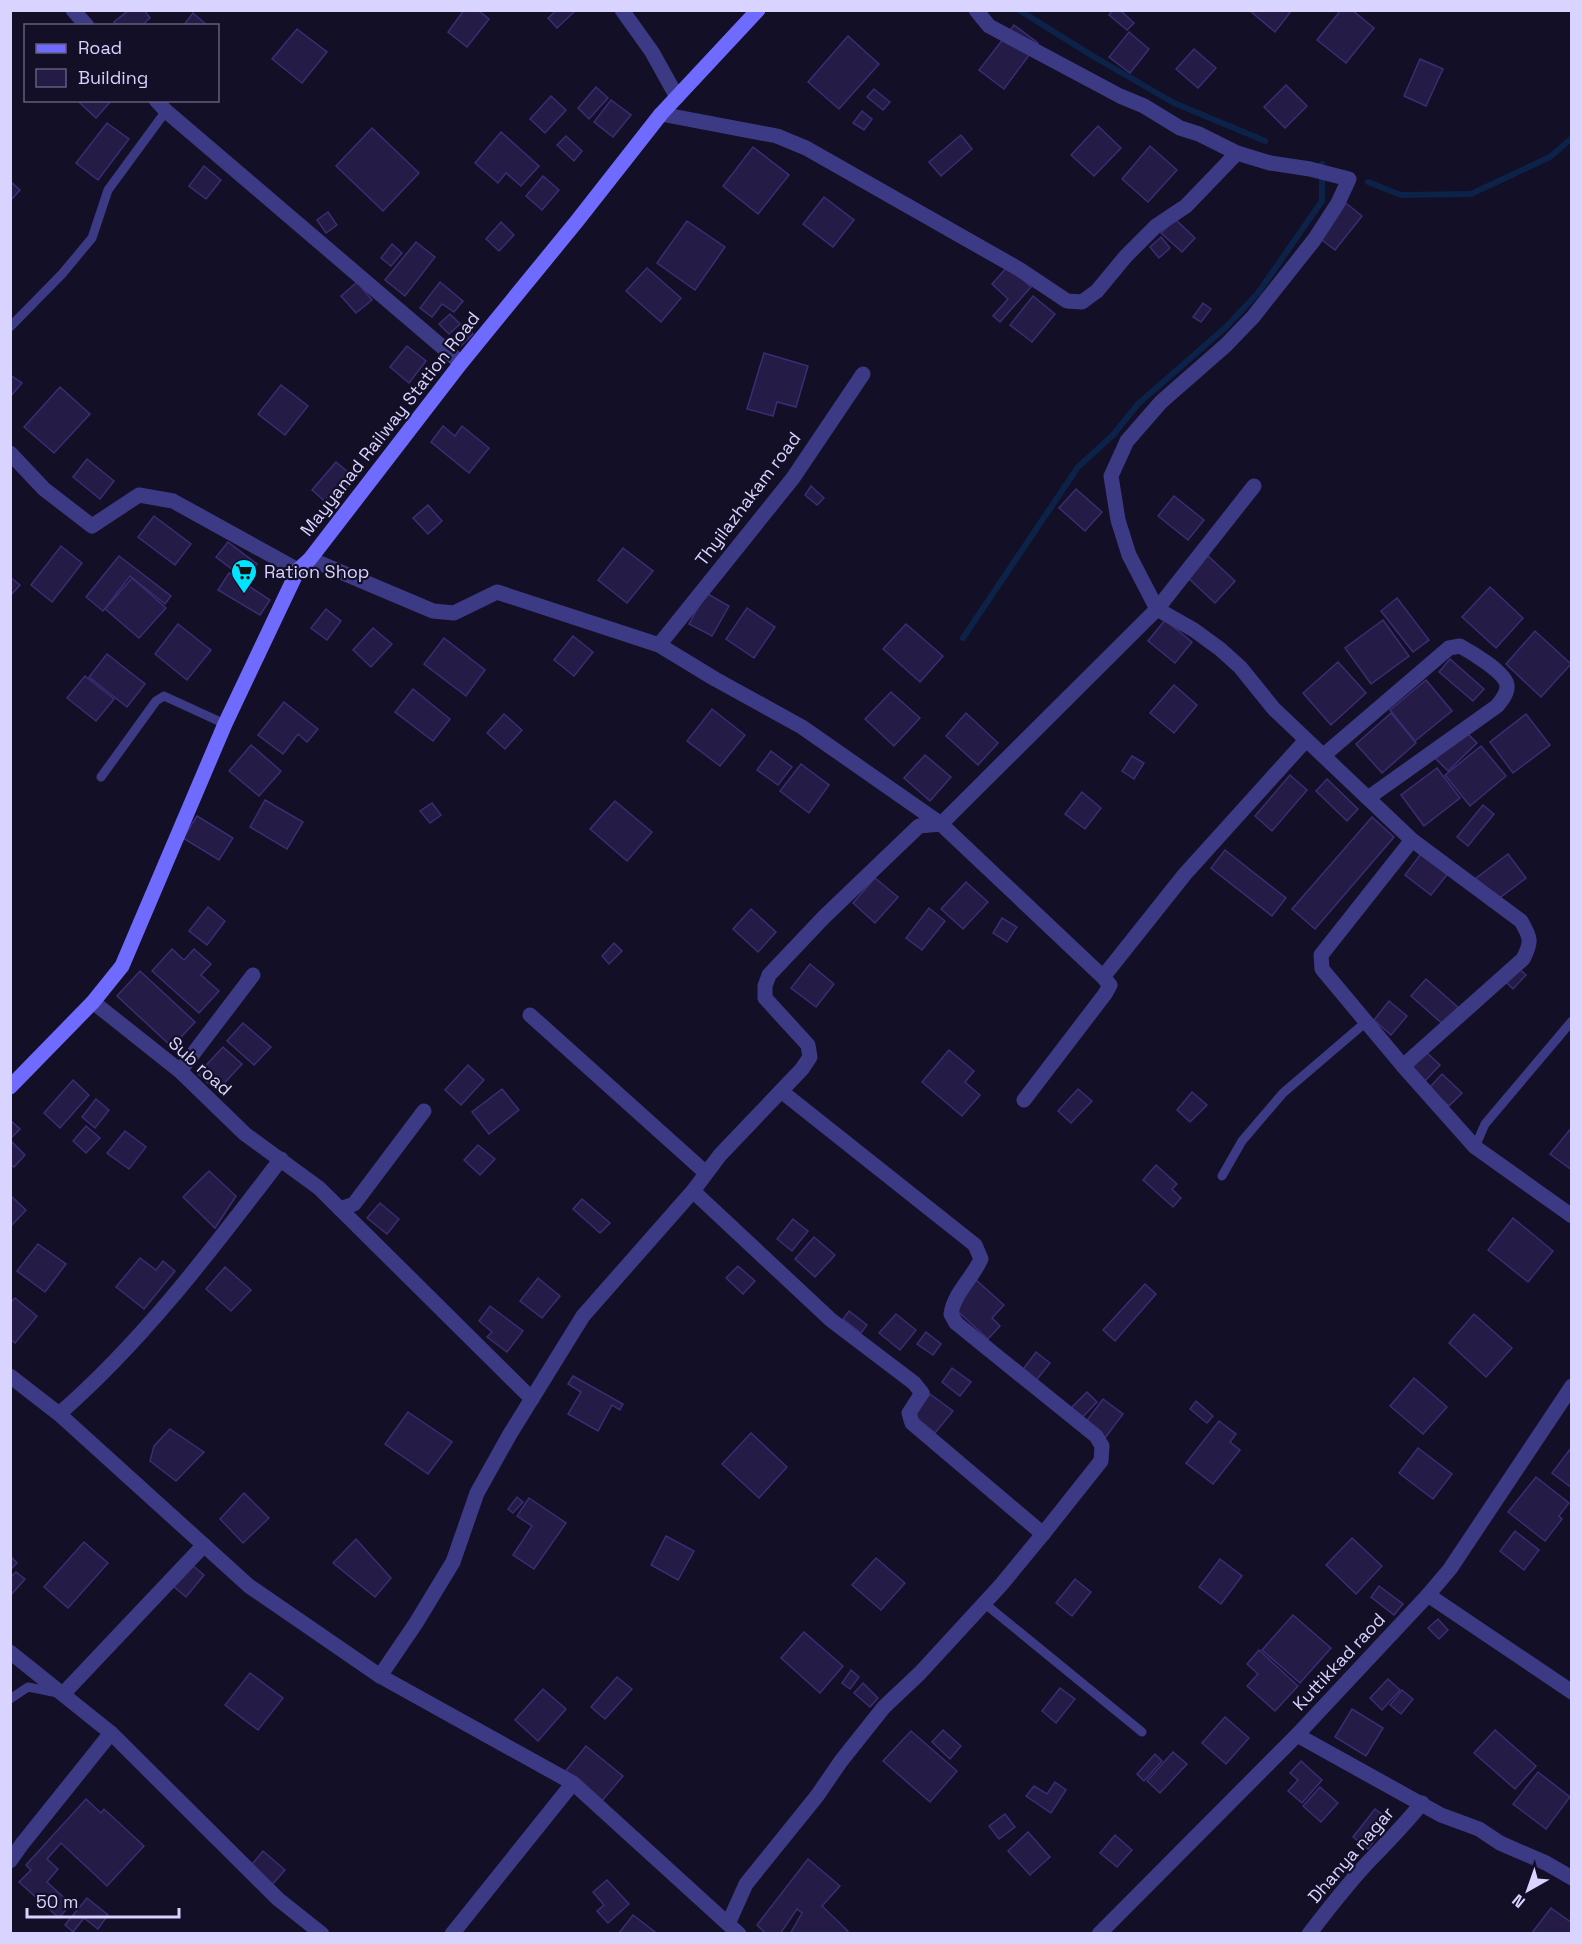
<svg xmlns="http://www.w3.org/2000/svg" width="1582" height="1944" font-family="'Space Grotesk',sans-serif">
  <rect width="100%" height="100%" fill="#130f26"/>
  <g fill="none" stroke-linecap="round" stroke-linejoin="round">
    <g stroke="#0c2248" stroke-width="6">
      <polyline points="1019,10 1091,55 1174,103 1265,141"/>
      <polyline points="1368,182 1401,195 1471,194 1550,157 1572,138"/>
      <polyline points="963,638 1078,467 1113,435 1138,404 1226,327 1258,293 1322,201 1322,164"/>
    </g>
  </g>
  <g fill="#241b47" stroke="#3b2d73" stroke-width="1.5">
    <polygon points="129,10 144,10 150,18 141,26 117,26 114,22"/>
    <polygon points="464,10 478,10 489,19 467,47 448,32"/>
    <polygon points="557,10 576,10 557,28 548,18"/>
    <polygon points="1113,10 1120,10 1134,23 1127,30 1109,15"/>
    <polygon points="1249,10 1292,10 1275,32"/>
    <polygon points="1341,10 1352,10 1374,28 1346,63 1317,40"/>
    <polygon points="193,13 208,26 183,26"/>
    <polygon points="1014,25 1038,43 1004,89 979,70"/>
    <polygon points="297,29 327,52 302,83 272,59"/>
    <polygon points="1129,32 1149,49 1130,73 1109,57"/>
    <polygon points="848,36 879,64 839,109 808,82"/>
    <polygon points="1194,49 1216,68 1198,88 1176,69"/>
    <polygon points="1420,59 1443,69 1426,106 1404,96"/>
    <polygon points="1286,85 1307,106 1285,128 1264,107"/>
    <polygon points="596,87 608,98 589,119 578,108"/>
    <polygon points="874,89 890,102 883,110 867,97"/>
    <polygon points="551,96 566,110 545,133 530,119"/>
    <polygon points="80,100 112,100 96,118 79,102"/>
    <polygon points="611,100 631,115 613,137 594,122"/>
    <polygon points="862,111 872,119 864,130 853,123"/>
    <polygon points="107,123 129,139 98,180 76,163"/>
    <polygon points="1098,126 1121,148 1094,176 1071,155"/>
    <polygon points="372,128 419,173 383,211 336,166"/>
    <polygon points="501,132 539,166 521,186 506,173 498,183 475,163"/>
    <polygon points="961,135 972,149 941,176 929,162"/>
    <polygon points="566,136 582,151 574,161 557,145"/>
    <polygon points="1150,146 1177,170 1148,202 1122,179"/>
    <polygon points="753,147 789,175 758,214 723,186"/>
    <polygon points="204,166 221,180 206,199 189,186"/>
    <polygon points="543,176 559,190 542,210 526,196"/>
    <polygon points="10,181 20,190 10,201"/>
    <polygon points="824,197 854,220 833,247 803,224"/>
    <polygon points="1342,200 1362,216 1335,250 1314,234"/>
    <polygon points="328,212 337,225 326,233 317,220"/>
    <polygon points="1175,219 1195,238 1182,252 1161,233"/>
    <polygon points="687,221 725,247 695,290 657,263"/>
    <polygon points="501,222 514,235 499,251 486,239"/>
    <polygon points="1161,237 1170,248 1159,258 1150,247"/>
    <polygon points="416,242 435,257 405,296 385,280"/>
    <polygon points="392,244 402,253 391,266 381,258"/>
    <polygon points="1008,266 1031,287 1000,322 993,316 1008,299 992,284"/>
    <polygon points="647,268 681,298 661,322 626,291"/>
    <polygon points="357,282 372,300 356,313 341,296"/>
    <polygon points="440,282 463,301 454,312 442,304 432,317 420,308"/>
    <polygon points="1033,296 1055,314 1032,342 1010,325"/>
    <polygon points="1203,303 1211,309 1201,322 1193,317"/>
    <polygon points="450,314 460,324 449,334 439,324"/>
    <polygon points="466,327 473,334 461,346 455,339"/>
    <polygon points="407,346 426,361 409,383 390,367"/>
    <polygon points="764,353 808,366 796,407 777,402 773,416 747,409"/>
    <polygon points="10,375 22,383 10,397"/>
    <polygon points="281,385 308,406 285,435 258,414"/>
    <polygon points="60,387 90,414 54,453 24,427"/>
    <polygon points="443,426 455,436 462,426 489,448 469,473 431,442"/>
    <polygon points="87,459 114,481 100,499 73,477"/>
    <polygon points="336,462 355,478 330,506 312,490"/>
    <polygon points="811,486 824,498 817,505 805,495"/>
    <polygon points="1076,489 1102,512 1085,531 1059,508"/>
    <polygon points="1174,496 1204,520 1188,540 1158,516"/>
    <polygon points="428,505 442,521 428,534 413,518"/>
    <polygon points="154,516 191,544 175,565 138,537"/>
    <polygon points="228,542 257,564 245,579 216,557"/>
    <polygon points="61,546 82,563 52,602 31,585"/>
    <polygon points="623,548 653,571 627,603 598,580"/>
    <polygon points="1207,555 1235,581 1215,603 1187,577"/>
    <polygon points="119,556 171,596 165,604 130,576 103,611 86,597"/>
    <polygon points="229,573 270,600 260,615 218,590"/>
    <polygon points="10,577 20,585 10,596"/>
    <polygon points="132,578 166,608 139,638 105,609"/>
    <polygon points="1490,587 1523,618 1496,648 1462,617"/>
    <polygon points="706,593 729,606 712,636 689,624"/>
    <polygon points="1397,598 1429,640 1413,652 1381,611"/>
    <polygon points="747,608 775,627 754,658 726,639"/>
    <polygon points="326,609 341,621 327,640 311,628"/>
    <polygon points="1165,620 1192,642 1175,663 1148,641"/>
    <polygon points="1383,620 1409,656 1371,684 1345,648"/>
    <polygon points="178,624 211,650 187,680 155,654"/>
    <polygon points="906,624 943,656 920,682 883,649"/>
    <polygon points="373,628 392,644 371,667 353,650"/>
    <polygon points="1535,631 1571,664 1541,697 1506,664"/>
    <polygon points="573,636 593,652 574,676 554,660"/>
    <polygon points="444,638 485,670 466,696 424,664"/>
    <polygon points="107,654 145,684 127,707 89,677"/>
    <polygon points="1450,659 1484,689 1473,701 1439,672"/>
    <polygon points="1338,662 1366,693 1331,725 1303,693"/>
    <polygon points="85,676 114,699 96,721 67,698"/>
    <polygon points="1426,680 1452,711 1415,741 1390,710"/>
    <polygon points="1174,685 1197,705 1174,733 1150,713"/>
    <polygon points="413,689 450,719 433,741 395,712"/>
    <polygon points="891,692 920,718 894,746 865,719"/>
    <polygon points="284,702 318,729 307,742 298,734 283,754 258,735"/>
    <polygon points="712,709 745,735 720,766 687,741"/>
    <polygon points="966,713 998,743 978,765 946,736"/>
    <polygon points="1391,713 1416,743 1382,773 1356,744"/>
    <polygon points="504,714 522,730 505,749 487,733"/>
    <polygon points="1526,714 1550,745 1513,773 1490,742"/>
    <polygon points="1464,730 1477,743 1448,771 1435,758"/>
    <polygon points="251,745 281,771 259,796 229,771"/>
    <polygon points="1481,746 1506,776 1470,806 1445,775"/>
    <polygon points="771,751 792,767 778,785 757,770"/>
    <polygon points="925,755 951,777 930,801 904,778"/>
    <polygon points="1132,756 1144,763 1134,779 1122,771"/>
    <polygon points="801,764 829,785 809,813 780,791"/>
    <polygon points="1437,768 1460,798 1424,826 1401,795"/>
    <polygon points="1290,775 1307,790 1272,831 1255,816"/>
    <polygon points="1327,779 1358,809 1347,821 1316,791"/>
    <polygon points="1082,792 1101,808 1085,829 1065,814"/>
    <polygon points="265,800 303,822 287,849 250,827"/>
    <polygon points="615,801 652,832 627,861 590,829"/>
    <polygon points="432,803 441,815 430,823 420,811"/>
    <polygon points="1483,805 1494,814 1468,846 1457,837"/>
    <polygon points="197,816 233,838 219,860 183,838"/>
    <polygon points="1372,817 1394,837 1315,929 1292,909"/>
    <polygon points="1225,850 1286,898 1272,916 1211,868"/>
    <polygon points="1423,851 1449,872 1431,895 1405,875"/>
    <polygon points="1508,854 1526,878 1489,906 1471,882"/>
    <polygon points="875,878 898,897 875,923 853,903"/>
    <polygon points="966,882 988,902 963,929 941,909"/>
    <polygon points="208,907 225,921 207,945 189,931"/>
    <polygon points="929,908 945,921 922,950 906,938"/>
    <polygon points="751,909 776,932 758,952 733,929"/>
    <polygon points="1002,918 1017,927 1007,942 993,933"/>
    <polygon points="614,943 622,951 609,964 602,956"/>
    <polygon points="172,949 184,960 194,949 211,964 201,975 219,991 199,1013 152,971"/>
    <polygon points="810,964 834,984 816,1007 791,988"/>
    <polygon points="1516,966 1526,975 1513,989 1504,980"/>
    <polygon points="140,971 195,1022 172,1047 117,996"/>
    <polygon points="1426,979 1460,1009 1445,1026 1411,996"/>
    <polygon points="1389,1001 1407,1016 1391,1035 1374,1020"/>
    <polygon points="243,1023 271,1047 254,1065 227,1041"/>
    <polygon points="223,1047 242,1064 217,1091 198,1074"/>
    <polygon points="949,1050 974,1071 965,1082 980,1095 962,1116 922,1082"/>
    <polygon points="1426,1052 1440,1065 1425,1081 1411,1068"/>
    <polygon points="468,1065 484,1080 461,1105 445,1090"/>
    <polygon points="1442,1074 1462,1093 1449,1106 1429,1088"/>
    <polygon points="73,1080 89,1095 60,1128 44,1113"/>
    <polygon points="502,1089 519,1110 489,1134 472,1112"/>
    <polygon points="1078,1089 1092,1101 1071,1123 1058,1111"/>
    <polygon points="1192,1092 1207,1105 1190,1122 1177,1110"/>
    <polygon points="96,1099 109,1110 95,1128 82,1117"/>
    <polygon points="10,1120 20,1129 10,1139"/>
    <polygon points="86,1126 100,1138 86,1153 73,1141"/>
    <polygon points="1572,1127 1572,1170 1550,1154"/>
    <polygon points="125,1131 146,1147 129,1169 107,1153"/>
    <polygon points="10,1140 25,1155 14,1167 10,1164"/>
    <polygon points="478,1145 495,1159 480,1175 464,1160"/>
    <polygon points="1156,1165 1177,1184 1172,1189 1181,1198 1173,1207 1143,1180"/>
    <polygon points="209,1171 236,1196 215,1228 183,1197"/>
    <polygon points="10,1195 26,1210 10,1227"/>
    <polygon points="582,1199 610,1223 600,1233 573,1209"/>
    <polygon points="380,1203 399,1219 387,1234 367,1218"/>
    <polygon points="1513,1218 1553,1251 1528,1282 1488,1250"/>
    <polygon points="793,1219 808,1231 792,1251 777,1239"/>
    <polygon points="814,1237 835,1255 815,1277 795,1259"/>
    <polygon points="38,1244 66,1264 45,1292 17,1271"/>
    <polygon points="140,1258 156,1270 163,1261 175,1271 144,1309 116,1287"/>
    <polygon points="738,1266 755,1281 743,1294 726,1278"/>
    <polygon points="225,1267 251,1290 231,1311 206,1289"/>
    <polygon points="538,1278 560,1296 542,1318 520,1301"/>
    <polygon points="975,1279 1004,1305 992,1318 1000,1326 988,1339 951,1305"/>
    <polygon points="1145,1284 1156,1294 1115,1341 1103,1330"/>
    <polygon points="15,1298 37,1316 15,1343 10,1339 10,1303"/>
    <polygon points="490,1306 523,1331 507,1352 487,1337 492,1332 479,1321"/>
    <polygon points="849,1311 867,1325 861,1333 843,1319"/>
    <polygon points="896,1314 916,1330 900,1350 879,1333"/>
    <polygon points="1474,1314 1512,1348 1486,1377 1449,1343"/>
    <polygon points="926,1332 941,1344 933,1355 917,1344"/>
    <polygon points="1036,1352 1050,1363 1034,1383 1021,1372"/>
    <polygon points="952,1368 971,1382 960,1396 942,1382"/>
    <polygon points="573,1376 623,1404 620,1410 612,1405 598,1431 568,1414 581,1392 568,1384"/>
    <polygon points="1414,1378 1447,1407 1423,1434 1390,1406"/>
    <polygon points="1087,1392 1097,1402 1079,1421 1068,1411"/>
    <polygon points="930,1394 953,1411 935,1433 913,1416"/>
    <polygon points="1103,1399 1123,1414 1105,1438 1085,1423"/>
    <polygon points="1196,1401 1213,1416 1207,1423 1190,1409"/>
    <polygon points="408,1412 452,1442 428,1474 385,1444"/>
    <polygon points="1219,1421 1236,1434 1230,1442 1240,1450 1213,1484 1186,1463"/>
    <polygon points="170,1429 204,1452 176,1481 150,1461 154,1446"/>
    <polygon points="751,1433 787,1467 759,1498 722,1464"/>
    <polygon points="1418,1448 1452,1474 1433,1499 1399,1473"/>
    <polygon points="1571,1448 1572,1449 1572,1488 1552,1473"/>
    <polygon points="1536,1477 1569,1503 1559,1516 1562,1519 1545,1541 1508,1512"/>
    <polygon points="244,1493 269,1518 243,1543 220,1519"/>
    <polygon points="517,1497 523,1502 513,1513 508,1509"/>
    <polygon points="529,1498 566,1523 534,1569 513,1555 532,1526 517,1516"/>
    <polygon points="1515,1531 1539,1550 1524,1570 1500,1551"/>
    <polygon points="666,1536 694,1551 678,1580 651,1565"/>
    <polygon points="1352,1538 1382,1566 1356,1594 1326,1565"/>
    <polygon points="356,1539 391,1578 375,1597 333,1563"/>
    <polygon points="84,1542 108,1563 68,1608 44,1587"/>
    <polygon points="10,1556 17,1563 10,1570"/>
    <polygon points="184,1558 204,1575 186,1597 166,1580"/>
    <polygon points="876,1558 905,1583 881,1610 852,1585"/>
    <polygon points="1220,1559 1242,1576 1221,1604 1199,1587"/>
    <polygon points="16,1572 25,1579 10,1596 10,1578"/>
    <polygon points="1075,1579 1091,1592 1072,1616 1056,1603"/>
    <polygon points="1379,1586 1403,1604 1394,1615 1371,1597"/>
    <polygon points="1293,1615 1331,1648 1300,1683 1262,1650"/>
    <polygon points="1438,1619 1448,1630 1439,1639 1428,1628"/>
    <polygon points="804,1632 843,1666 820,1693 781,1658"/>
    <polygon points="1259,1650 1298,1686 1275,1711 1247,1686 1258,1674 1247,1664"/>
    <polygon points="851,1670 859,1677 850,1689 842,1683"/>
    <polygon points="250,1673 283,1698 258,1730 225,1705"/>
    <polygon points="617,1677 632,1689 605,1719 591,1707"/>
    <polygon points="1388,1679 1400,1690 1382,1710 1370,1698"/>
    <polygon points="863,1683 878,1698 870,1707 854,1693"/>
    <polygon points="1060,1688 1075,1699 1056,1723 1042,1711"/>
    <polygon points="543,1689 566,1709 538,1741 515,1720"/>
    <polygon points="1402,1690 1413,1699 1401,1714 1390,1705"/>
    <polygon points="1352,1709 1383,1728 1366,1756 1335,1737"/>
    <polygon points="1225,1717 1249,1738 1226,1764 1202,1743"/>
    <polygon points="943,1730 961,1746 950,1759 932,1742"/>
    <polygon points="1495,1730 1536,1766 1515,1789 1474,1753"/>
    <polygon points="911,1731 957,1771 930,1802 883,1761"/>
    <polygon points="586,1746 623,1776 596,1808 560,1778"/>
    <polygon points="1173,1752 1187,1764 1160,1793 1147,1781"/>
    <polygon points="1155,1754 1162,1761 1144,1781 1137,1774"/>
    <polygon points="1301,1761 1322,1780 1302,1803 1288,1791 1298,1780 1290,1773"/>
    <polygon points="1538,1772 1570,1797 1546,1829 1513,1804"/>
    <polygon points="1055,1782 1066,1790 1051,1813 1026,1796 1034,1786 1047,1794"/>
    <polygon points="1320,1787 1338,1803 1321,1822 1303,1806"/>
    <polygon points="86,1799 101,1813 104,1809 144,1846 107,1886 61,1843 47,1859 58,1869 47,1882 71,1904 59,1918 19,1882 31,1870 26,1865"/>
    <polygon points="1375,1809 1390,1820 1368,1849 1353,1837"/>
    <polygon points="1005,1814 1015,1827 999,1839 989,1826"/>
    <polygon points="1028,1832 1050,1857 1030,1875 1008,1851"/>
    <polygon points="1115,1835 1132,1850 1117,1867 1100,1853"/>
    <polygon points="263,1851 285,1870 270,1887 249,1868"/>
    <polygon points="808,1859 840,1886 822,1906 848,1931 846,1934 790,1934 802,1913 797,1909 780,1934 766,1934 757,1925"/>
    <polygon points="607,1880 629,1904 608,1923 597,1911 604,1905 593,1892"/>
    <polygon points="87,1898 108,1915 98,1929 84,1918 73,1932 65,1925"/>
    <polygon points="1551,1908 1572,1923 1572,1934 1531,1934"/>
    <polygon points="633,1915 655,1932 654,1934 619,1933"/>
  </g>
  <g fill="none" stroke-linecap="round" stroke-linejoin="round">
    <g stroke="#3d3a85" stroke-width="9">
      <polyline points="10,327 62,274 92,238 108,190 166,111"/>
      <polyline points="101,777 156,701 164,696 225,724"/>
      <polyline points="1475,1147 1485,1124 1572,1021"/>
      <polyline points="1222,1176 1242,1141 1283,1093 1366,1022"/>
      <polyline points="984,1603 1142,1732"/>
      <polyline points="10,1699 28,1687 58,1693"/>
    </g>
    <g stroke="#3d3a85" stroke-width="15">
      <polyline points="73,10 87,26"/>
      <polyline points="622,10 652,52 677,97"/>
      <polyline points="976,10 989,26 1120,96 1144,106 1180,128 1199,134 1237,153 1270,163 1310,169 1349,179 1338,203 1314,240 1253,317 1226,345 1161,402 1127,441 1111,476 1118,520 1129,555 1157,609 1194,630 1220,649 1240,667 1274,709 1412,840 1321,955 1322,969 1403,1066 1475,1147 1572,1216"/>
      <polyline points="156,100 166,111 461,363"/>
      <polyline points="661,114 777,136 806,148 1019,269 1067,301 1082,302 1097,291 1126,256 1156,226 1186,206 1237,153"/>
      <polyline points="10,453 44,489 92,526 139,495 173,501 298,570"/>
      <polyline points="310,559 433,611 454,613 497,592 659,645 715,679 802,727 941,824 1157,609 1254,486"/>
      <polyline points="659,645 793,478 863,374"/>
      <path d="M1324,755L1449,648L1460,646C1471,652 1505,672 1507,685C1508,693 1502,700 1497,706L1368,798"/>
      <polyline points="93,1002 180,1071 245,1134 319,1188 532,1399"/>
      <polyline points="530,1015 706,1173"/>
      <path d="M1403,1066L1523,959C1532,942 1531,938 1521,921L1412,840"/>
      <polyline points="180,1071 253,975"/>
      <path d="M781,1091L975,1245L981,1259C972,1279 954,1293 951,1314L956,1323L1096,1436L1102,1446L1101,1461L1043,1534"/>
      <polyline points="1024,1100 1105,994 1110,985 1103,977"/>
      <polyline points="693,1191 831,1320 914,1383 922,1393 909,1413 912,1423 1043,1534 1001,1585 920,1673 884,1707 841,1761 817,1796 746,1884 728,1924"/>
      <polyline points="340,1209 354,1204 424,1111"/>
      <polyline points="10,1376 59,1414 249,1586 380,1676 573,1783 739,1934"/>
      <path d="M59,1414C144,1340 213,1248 281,1159"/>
      <polyline points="1428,1595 1572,1692"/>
      <polyline points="10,1652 111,1733 278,1899 322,1934"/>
      <polyline points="380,1676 416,1623 453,1562 477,1493 510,1434 583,1316 693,1191 720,1155 802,1069 810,1057 808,1045 765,998 765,986 769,975 824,917 919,826 941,824 1103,977 1185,874 1306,740"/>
      <polyline points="63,1694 204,1545"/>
      <polyline points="1297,1735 1441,1815 1479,1829 1500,1843 1546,1863 1572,1878"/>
      <polyline points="10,1861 22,1844 111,1733"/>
      <polyline points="452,1934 573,1783"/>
      <polyline points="1099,1934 1297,1735 1428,1595 1450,1569 1572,1386"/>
      <path d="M1309,1934C1330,1907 1351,1879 1375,1855C1391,1838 1407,1822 1422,1803"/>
    </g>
    <polyline stroke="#6f6bff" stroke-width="15" points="10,1087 93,1002 122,966 225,724 298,570 310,559 461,363 577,221 661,114 758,10"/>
  </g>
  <defs>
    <symbol id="supermarket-pin" viewBox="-11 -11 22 30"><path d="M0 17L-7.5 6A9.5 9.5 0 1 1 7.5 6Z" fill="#00e5ff" stroke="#130f26"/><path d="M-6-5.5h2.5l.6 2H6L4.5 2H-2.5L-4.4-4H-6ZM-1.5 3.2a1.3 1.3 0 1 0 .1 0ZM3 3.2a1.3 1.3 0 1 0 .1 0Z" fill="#111"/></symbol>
  </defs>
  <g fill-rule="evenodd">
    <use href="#supermarket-pin" x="229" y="557" width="30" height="40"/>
  </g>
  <g text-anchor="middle" stroke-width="4.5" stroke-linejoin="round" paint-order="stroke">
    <g font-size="18" fill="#d9d4ff" stroke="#130f26">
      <text transform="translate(390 424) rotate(-52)" y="6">Mayyanad Railway Station Road</text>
      <text transform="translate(748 499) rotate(-53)" y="6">Thyilazhakam road</text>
      <text transform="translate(200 1066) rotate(42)" y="6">Sub road</text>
      <text transform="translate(1339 1662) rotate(-47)" y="6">Kuttikkad raod</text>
      <text transform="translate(1351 1855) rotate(-49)" y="6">Dhanya nagar</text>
    </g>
    <g font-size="18" fill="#d9d4ff" stroke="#130f26" text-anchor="start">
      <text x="264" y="578">Ration Shop</text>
    </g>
  </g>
  <rect width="1582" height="1944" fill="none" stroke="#d9d4ff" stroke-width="24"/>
  <rect x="24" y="24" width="195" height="78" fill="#130f26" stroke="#625e7d" stroke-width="1.5"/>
  <rect x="36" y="44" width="30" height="9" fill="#6f6bff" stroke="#625e7d" stroke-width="1.5"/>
  <text x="78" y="54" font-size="18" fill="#d9d4ff">Road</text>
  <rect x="36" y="69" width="30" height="18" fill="#241b47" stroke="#625e7d" stroke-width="1.5"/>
  <text x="78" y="84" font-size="18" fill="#d9d4ff">Building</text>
  <g transform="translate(1528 1890) rotate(220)" stroke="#130f26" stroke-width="4.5" paint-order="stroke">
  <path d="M0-4.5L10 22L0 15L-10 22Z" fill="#d9d4ff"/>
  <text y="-9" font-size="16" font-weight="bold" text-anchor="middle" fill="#d9d4ff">N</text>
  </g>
  <path d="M27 1908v9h152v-9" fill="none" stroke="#d9d4ff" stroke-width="3"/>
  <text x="36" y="1908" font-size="18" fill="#d9d4ff" stroke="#130f26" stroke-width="4.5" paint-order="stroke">50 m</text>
</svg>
